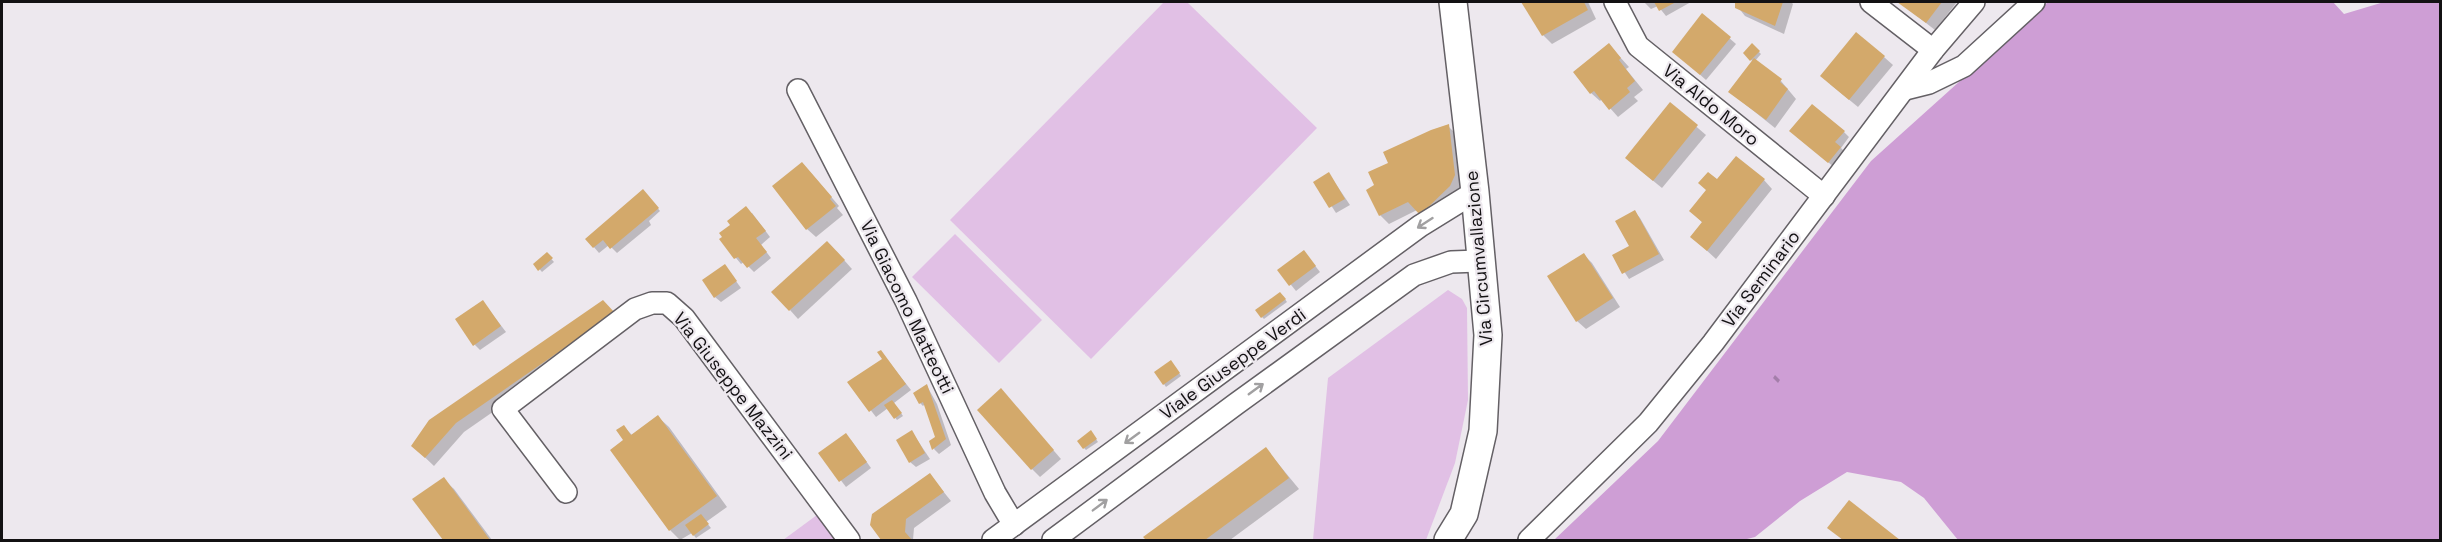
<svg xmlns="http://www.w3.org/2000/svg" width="2442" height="542" font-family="'Space Grotesk',sans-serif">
  <rect width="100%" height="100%" fill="#ede8ee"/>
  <g fill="#e1c0e5">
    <polygon points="1164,2 1187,2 1317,128 1091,359 950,220"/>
    <polygon points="955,234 1042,320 999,363 912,277"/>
    <polygon points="1448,290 1462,299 1467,308 1468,400 1455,463 1426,540 1313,540 1328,378"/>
    <polygon points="817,515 836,540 783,540"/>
  </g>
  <polygon fill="#ce9ed5" points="2048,2 2333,2 2344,14 2384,2 2440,2 2440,540 1958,540 1924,498 1901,482 1847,472 1800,501 1755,537 1743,540 1554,540 1658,441 1871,161"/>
  <g fill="#0003">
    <polygon points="1523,2 1588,2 1596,19 1552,44 1543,35"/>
    <polygon points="1644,2 1691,2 1666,16 1658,6 1651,9"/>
    <polygon points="1734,2 1791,2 1793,4 1784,34 1745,16"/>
    <polygon points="1899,2 1957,2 1935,30"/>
    <polygon points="1703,15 1736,44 1706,80 1680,57"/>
    <polygon points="1609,45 1629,67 1626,69 1643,90 1634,97 1638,101 1618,117 1602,99 1600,101 1591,93 1575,73"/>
    <polygon points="1752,45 1761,54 1755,61 1781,81 1796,99 1775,128 1730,92 1753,62 1745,53"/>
    <polygon points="1884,57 1893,65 1858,107 1830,84"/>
    <polygon points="1670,104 1706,135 1662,188 1635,166"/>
    <polygon points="1448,126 1457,135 1463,184 1458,195 1429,222 1417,210 1389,224 1380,215 1375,186 1390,164"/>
    <polygon points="1844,132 1849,137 1841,148 1846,153 1834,167 1797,137"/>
    <polygon points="810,172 839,206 837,208 843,215 816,237 807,229"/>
    <polygon points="1329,174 1350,205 1336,213 1316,182"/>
    <polygon points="1764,180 1772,189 1716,259 1692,237 1703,223 1691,211 1717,181"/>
    <polygon points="643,191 660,211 649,221 651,225 617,253 609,245 599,253 587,239"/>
    <polygon points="1635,212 1640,218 1664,260 1629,279 1614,256 1631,246"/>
    <polygon points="752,213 770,237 761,245 771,258 754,272 744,262 741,264 736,258 732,225"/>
    <polygon points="836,251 852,269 798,319 790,310"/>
    <polygon points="547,254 554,262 542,272 535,264"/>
    <polygon points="1584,255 1592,263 1620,307 1586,329 1577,321"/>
    <polygon points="1309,258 1320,272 1296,291 1279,270"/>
    <polygon points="725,266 741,288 721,302 715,297"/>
    <polygon points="1283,296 1287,302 1264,319 1262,317"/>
    <polygon points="483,302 506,332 480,350 475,345"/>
    <polygon points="603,302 622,322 464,432 434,466 413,446"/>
    <polygon points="881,352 911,390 894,403 903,416 897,420 888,408 876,417 849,382 884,359"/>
    <polygon points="1173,364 1181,376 1166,387 1164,384"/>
    <polygon points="1775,375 1780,380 1778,383 1773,378"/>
    <polygon points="927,386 937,404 951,445 939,454 934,449 937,438 925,404 923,406 920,403"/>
    <polygon points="1009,399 1061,459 1040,477 1032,469"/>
    <polygon points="658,417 669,427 727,507 706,522 711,528 696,538 692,533 680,540 670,530 625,441 624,427 632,435"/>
    <polygon points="912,432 930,459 916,467 910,462"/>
    <polygon points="1093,435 1098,442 1086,450 1084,448"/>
    <polygon points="851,440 871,468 846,487 820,453"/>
    <polygon points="1266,449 1299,489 1230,540 1148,540 1145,538"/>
    <polygon points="930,475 951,501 914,528 913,540 883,540 872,525"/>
    <polygon points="443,479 454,489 492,540 445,540 414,499"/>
    <polygon points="1849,502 1898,540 1843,540 1829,527"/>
  </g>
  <g fill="#d3a96b">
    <polygon points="1521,2 1584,2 1588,10 1542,36"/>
    <polygon points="1654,2 1676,2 1659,11"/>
    <polygon points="1735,2 1783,2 1775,26 1735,8"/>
    <polygon points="1897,2 1942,2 1926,23"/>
    <polygon points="1702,13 1731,37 1700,75 1672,52"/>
    <polygon points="1856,32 1885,56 1849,100 1820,76"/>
    <polygon points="1609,43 1621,58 1619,60 1635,81 1627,88 1630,92 1609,110 1594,91 1590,94 1573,72"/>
    <polygon points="1752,43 1760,51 1750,61 1743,53"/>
    <polygon points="1754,58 1782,79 1780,82 1788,89 1766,120 1728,92"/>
    <polygon points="1670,102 1698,125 1653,181 1625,158"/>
    <polygon points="1812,104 1845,131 1835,142 1841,147 1828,163 1789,131"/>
    <polygon points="1449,124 1455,175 1450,186 1420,215 1408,202 1379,216 1366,190 1374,185 1368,172 1388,163 1383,152 1431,130"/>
    <polygon points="1736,156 1765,179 1707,251 1690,237 1702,222 1689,211 1706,190 1698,183 1708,172 1717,179"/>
    <polygon points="802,162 832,197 830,199 836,206 806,230 772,186"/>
    <polygon points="1329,172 1345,199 1329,208 1313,182"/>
    <polygon points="643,189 659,208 610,249 603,240 593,248 585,239"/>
    <polygon points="746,206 766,231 756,238 767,252 747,268 738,257 734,259 719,239 722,237 719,233 730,225 727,221"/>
    <polygon points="1635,210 1659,254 1622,274 1612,255 1629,246 1615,221"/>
    <polygon points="827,241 845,260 789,311 771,292"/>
    <polygon points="1304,250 1316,266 1289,286 1277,270"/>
    <polygon points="547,252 553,258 538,271 533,264"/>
    <polygon points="1584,253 1613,298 1576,322 1547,276"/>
    <polygon points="725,264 737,281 714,298 702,280"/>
    <polygon points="1280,292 1286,299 1261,318 1255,310"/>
    <polygon points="483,300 501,326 473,346 455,319"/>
    <polygon points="603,300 615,313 456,423 425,458 411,446 429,420"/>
    <polygon points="881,350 906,384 869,412 847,382 882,359 877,352"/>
    <polygon points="1171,360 1180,373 1163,385 1154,372"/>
    <polygon points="927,384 946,439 932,450 929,441 935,437 923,402 919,404 913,393"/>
    <polygon points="1001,388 1054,450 1031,470 977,410"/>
    <polygon points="892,400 902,413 894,419 884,405"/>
    <polygon points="658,415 717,496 669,531 610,450 623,440 616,430 624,425 631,435"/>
    <polygon points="912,430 925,453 909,463 896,440"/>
    <polygon points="1091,430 1097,439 1083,449 1077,441"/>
    <polygon points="846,433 867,462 839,482 818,453"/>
    <polygon points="1266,447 1289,478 1205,540 1146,540 1143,537"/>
    <polygon points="930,473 944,492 906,519 905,532 912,540 881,540 870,525 872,514"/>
    <polygon points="444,477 490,540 443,540 412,499"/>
    <polygon points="1849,500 1900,540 1843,540 1827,528"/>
    <polygon points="701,514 709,524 693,536 685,525"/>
  </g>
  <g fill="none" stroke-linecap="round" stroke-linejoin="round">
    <defs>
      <g id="minor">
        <polyline points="1615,2 1638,46 1824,196"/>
        <polyline points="1871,2 1933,50"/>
        <polyline points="1905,89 1929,83 1964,66 2034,2"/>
        <polyline points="798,90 906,301 995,493 1014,525"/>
        <polyline points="566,492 503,409 635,309 652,303 667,303 684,318 849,540"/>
        <polyline points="993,540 1420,226 1475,192"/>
        <polyline points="1053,540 1236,404 1414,275 1451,262 1479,261"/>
        <polyline points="1529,540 1648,423 1713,343 1933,50 1974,2"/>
      </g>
      <polyline id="tertiary" points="1448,540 1464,514 1483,431 1488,335 1475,192 1453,2"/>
    </defs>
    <use href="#minor" stroke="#646065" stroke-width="24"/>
    <use href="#tertiary" stroke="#646065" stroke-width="30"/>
    <use href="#minor" stroke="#fff" stroke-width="21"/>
    <use href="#tertiary" stroke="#fff" stroke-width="27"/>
  </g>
  <defs><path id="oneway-shaft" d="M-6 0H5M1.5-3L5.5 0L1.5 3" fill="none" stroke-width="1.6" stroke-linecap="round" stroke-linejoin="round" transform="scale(1.5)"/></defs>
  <g stroke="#a1a0a1">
    <use href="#oneway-shaft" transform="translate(1425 223) rotate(147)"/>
    <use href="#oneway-shaft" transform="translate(1256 389) rotate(-36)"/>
    <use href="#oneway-shaft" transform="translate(1132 438) rotate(144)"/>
    <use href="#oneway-shaft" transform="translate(1100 505) rotate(-37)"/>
  </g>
  <g text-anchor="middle" stroke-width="4.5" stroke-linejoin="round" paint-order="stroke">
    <g font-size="18" fill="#131113" stroke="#ede8ee">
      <text transform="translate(1711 105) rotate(39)" y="6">Via Aldo Moro</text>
      <text transform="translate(1479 258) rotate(-95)" y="6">Via Circumvallazione</text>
      <text transform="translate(1761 279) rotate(-53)" y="6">Via Seminario</text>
      <text transform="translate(907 307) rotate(64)" y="6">Via Giacomo Matteotti</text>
      <text transform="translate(1233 364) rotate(-36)" y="6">Viale Giuseppe Verdi</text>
      <text transform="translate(733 386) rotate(52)" y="6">Via Giuseppe Mazzini</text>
    </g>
  </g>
  <rect width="2442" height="542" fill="none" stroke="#131113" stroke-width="6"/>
</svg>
